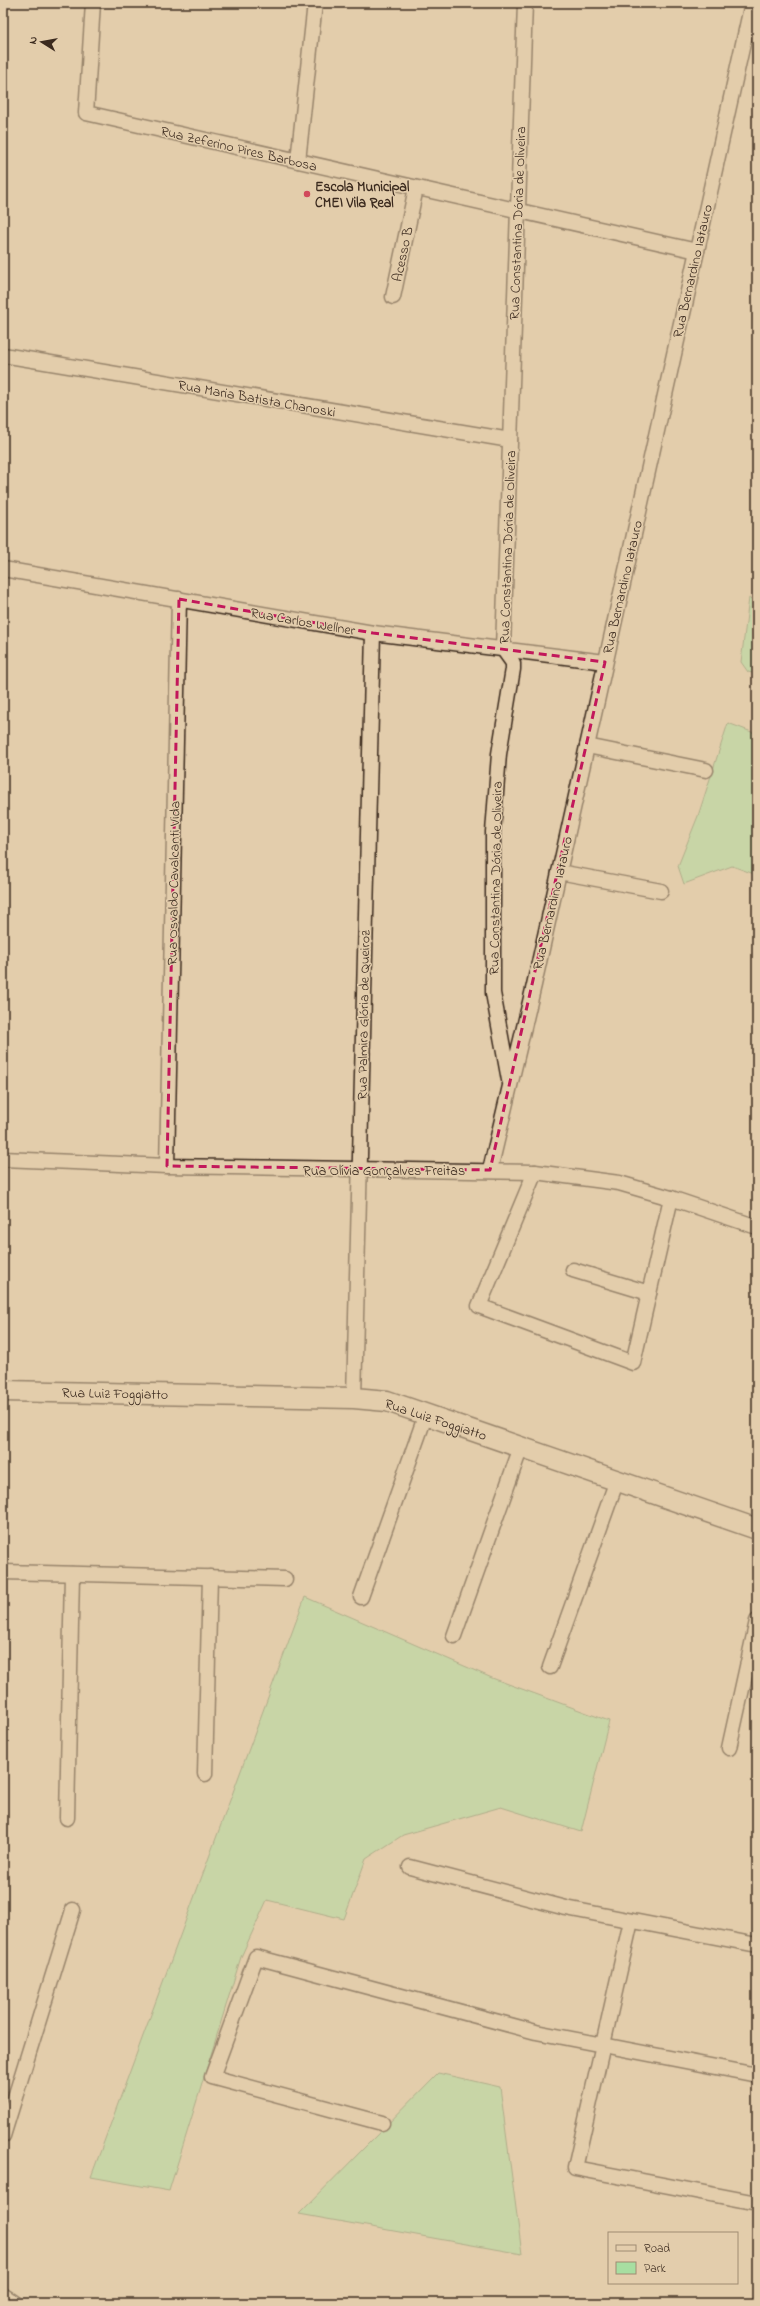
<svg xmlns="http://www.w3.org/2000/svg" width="760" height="2306" font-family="'Indie Flower',sans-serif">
  <rect width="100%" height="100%" fill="#e3cdac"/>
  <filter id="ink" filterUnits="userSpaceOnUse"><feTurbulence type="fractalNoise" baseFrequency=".025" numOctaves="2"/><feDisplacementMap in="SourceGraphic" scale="8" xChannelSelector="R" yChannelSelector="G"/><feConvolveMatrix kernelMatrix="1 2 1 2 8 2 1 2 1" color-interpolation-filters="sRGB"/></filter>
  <g filter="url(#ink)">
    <g fill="#a7dea1" stroke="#718460">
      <polygon points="749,598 757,600 757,674 748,672 741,662"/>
      <polygon points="728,723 757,734 757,875 732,866 684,884 678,866 698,816"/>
      <polygon points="305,1597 492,1678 609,1721 581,1832 501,1807 403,1835 366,1859 344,1919 267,1900 241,1957 169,2191 91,2177"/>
      <polygon points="438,2073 500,2087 522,2254 299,2214"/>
    </g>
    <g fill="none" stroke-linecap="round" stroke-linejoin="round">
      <defs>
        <g id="street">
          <polyline points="93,3 86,113 697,251"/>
          <polyline points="298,161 315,3"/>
          <polyline points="393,297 416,188"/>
          <polyline points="3,355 510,440"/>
          <polyline points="3,569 373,633 605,662"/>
          <polyline points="587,746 706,770"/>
          <polyline points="559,872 661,891"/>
          <polyline points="509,1080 493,993 493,832 499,754 513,669 513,663 503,649 525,3"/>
          <polyline points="3,1159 167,1166 535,1172 619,1183 671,1198 757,1227"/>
          <polyline points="167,1166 179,599"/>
          <polyline points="490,1170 534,985 752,3"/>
          <polyline points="535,1172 479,1306 633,1363 671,1198"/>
          <polyline points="573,1270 649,1293"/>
          <polyline points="354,1398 373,633"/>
          <polyline points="3,1572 285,1579"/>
          <polyline points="361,1597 426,1414"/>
          <polyline points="454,1636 521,1447"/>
          <polyline points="550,1667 617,1480"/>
          <polyline points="729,1748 757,1621"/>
          <polyline points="205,1774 210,1577"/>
          <polyline points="67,1818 72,1574"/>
          <polyline points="410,1867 566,1908 757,1945"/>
          <polyline points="631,1921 575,2168 757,2203"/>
          <polyline points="382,2123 212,2077 256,1957 536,2032 757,2075"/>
          <polyline points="3,2136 73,1910"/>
          <polyline points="3,2295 15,2303"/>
        </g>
        <polyline id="secondary" points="3,1391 354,1398 387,1401 757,1529"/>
      </defs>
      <use href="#street" stroke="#3b2a1e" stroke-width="17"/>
      <use href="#secondary" stroke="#3b2a1e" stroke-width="23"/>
      <use href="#street" stroke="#e3cdac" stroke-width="14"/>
      <use href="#secondary" stroke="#e3cdac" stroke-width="20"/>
    </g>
  </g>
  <path d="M0 0H760V2306H0ZM179,599L373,633L605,662L490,1170L167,1166Z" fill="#e3cdac" fill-opacity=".55" fill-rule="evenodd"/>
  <path fill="none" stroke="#c2185b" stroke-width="3" stroke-dasharray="8 5" stroke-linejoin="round" d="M179,599L373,633L605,662L490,1170L167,1166Z"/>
  <circle fill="#d1495b" stroke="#e3cdac" stroke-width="1.5" cx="307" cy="194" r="4"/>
  <g text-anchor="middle" stroke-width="3" stroke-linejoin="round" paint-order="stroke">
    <g font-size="14" fill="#3b2a1e" stroke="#e3cdac">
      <text transform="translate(239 148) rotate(13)" y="5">Rua Zeferino Pires Barbosa</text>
      <text transform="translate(517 223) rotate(-88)" y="5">Rua Constantina Dória de Oliveira</text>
      <text transform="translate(402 254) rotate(-78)" y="5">Acesso B</text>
      <text transform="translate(692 271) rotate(-77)" y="5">Rua Bernardino Iatauro</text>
      <text transform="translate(257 398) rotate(10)" y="5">Rua Maria Batista Chanoski</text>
      <text transform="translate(507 547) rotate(-88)" y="5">Rua Constantina Dória de Oliveira</text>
      <text transform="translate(622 587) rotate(-77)" y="5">Rua Bernardino Iatauro</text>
      <text transform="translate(303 621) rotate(10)" y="5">Rua Carlos Wellner</text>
      <text transform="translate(495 878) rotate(-89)" y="5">Rua Constantina Dória de Oliveira</text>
      <text transform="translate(173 883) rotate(-89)" y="5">Rua Osvaldo Cavalcanti Vida</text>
      <text transform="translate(552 903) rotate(-77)" y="5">Rua Bernardino Iatauro</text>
      <text transform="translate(363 1015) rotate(-89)" y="5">Rua Palmira Glória de Queiroz</text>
      <text x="384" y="1175">Rua Olívia Gonçalves Freitas</text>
      <text transform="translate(115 1393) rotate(1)" y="5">Rua Luiz Foggiatto</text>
      <text transform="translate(436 1419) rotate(18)" y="5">Rua Luiz Foggiatto</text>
    </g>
    <g font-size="14" font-weight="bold" fill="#3b2a1e" stroke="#e3cdac" text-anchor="start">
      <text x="315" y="191">Escola Municipal<tspan x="315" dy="16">CMEI Vila Real</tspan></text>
    </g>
  </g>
  <rect width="760" height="2306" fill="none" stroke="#e3cdac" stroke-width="16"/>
  <rect x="8" y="8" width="744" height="2290" fill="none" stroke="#3b2a1e" stroke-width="1.5" filter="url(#ink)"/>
  <rect x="608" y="2232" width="130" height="52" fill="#e3cdac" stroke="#a08c73"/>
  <rect x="616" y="2245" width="20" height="6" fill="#e3cdac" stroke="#a08c73"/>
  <text x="644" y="2252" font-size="12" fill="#3b2a1e">Road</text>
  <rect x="616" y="2262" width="20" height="12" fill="#a7dea1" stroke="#a08c73"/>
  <text x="644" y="2272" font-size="12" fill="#3b2a1e">Park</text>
  <g transform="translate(42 42) rotate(281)" stroke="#e3cdac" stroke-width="3" paint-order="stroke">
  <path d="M0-3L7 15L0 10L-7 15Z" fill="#3b2a1e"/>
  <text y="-6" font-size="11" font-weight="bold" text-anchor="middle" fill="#3b2a1e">N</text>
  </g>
</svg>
